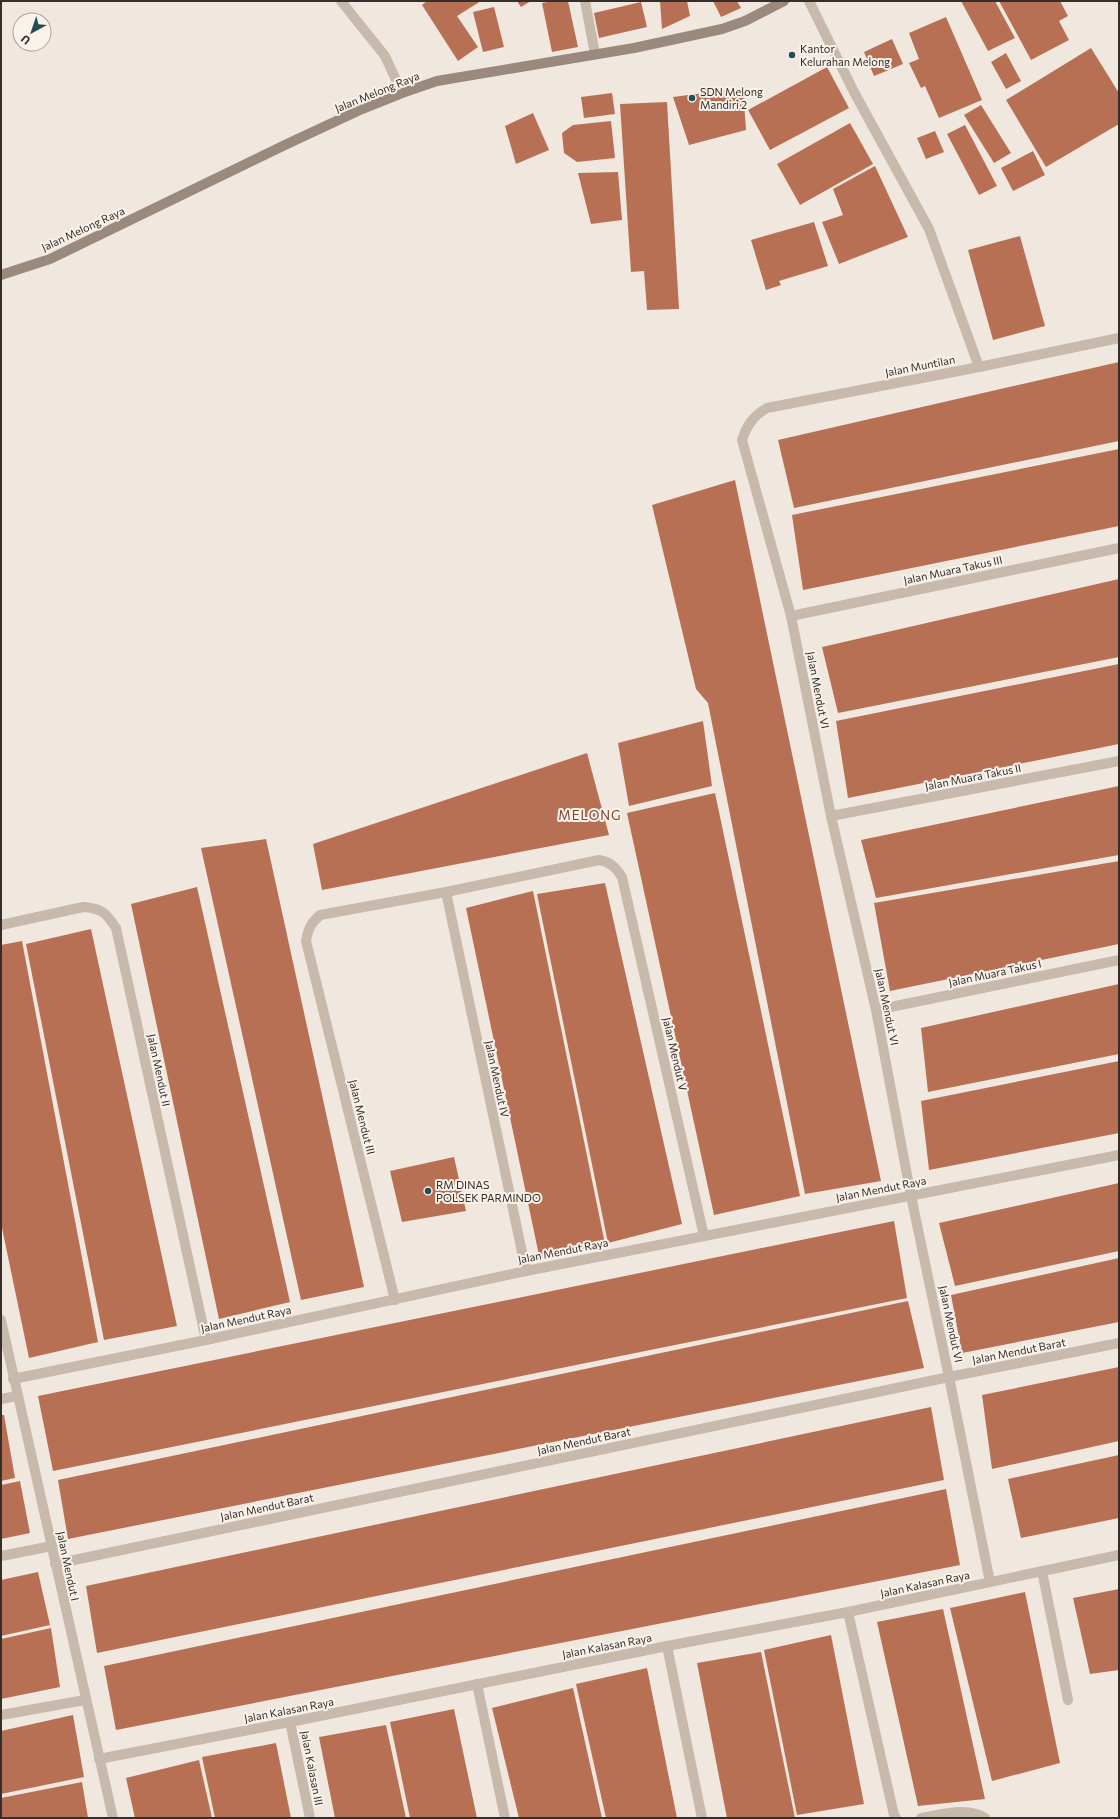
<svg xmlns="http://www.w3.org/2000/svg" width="1120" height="1819" font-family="Commissioner,sans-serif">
  <rect width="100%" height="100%" fill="#f0e8df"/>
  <g fill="#b87054">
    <polygon points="427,1 481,1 457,16 478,47 458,61 422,5"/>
    <polygon points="517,1 531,1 521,7"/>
    <polygon points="553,1 568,1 578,47 552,52 542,3"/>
    <polygon points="660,1 687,1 690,16 662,29"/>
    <polygon points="713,1 737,1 741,8 721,17"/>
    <polygon points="961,1 995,1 1015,38 988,51"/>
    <polygon points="999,1 1060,1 1068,16 1059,21 1069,40 1031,60"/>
    <polygon points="641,2 647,27 599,38 594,13"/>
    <polygon points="494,7 504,47 483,52 473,12"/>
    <polygon points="946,17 982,100 939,118 925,86 921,88 909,63 919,59 909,33"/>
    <polygon points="892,39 903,64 874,76 864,52"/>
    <polygon points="1091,48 1119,93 1119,124 1046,167 1006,100"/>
    <polygon points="1006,53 1021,81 1006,89 991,62"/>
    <polygon points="827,67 849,108 770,150 748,110"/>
    <polygon points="743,88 746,130 689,145 673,97"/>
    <polygon points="612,93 615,114 584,118 581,97"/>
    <polygon points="667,102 679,309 647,310 644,271 631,272 620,104"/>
    <polygon points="981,105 1011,153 994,163 964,115"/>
    <polygon points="533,113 549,150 516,164 505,126"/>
    <polygon points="611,121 615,158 577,162 564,153 562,133 573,125"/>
    <polygon points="850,123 873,164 800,205 777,164"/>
    <polygon points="965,125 997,186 979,195 947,134"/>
    <polygon points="935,131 944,152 926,159 917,138"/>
    <polygon points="1033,151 1045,175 1013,191 1001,168"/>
    <polygon points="875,166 908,237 839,264 822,222 843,215 833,189"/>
    <polygon points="618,172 622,220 591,224 578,173"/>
    <polygon points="814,222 828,266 779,281 781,285 766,290 751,240"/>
    <polygon points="1020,236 1045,326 993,340 968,250"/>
    <polygon points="1119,362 1119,441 794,508 778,440"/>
    <polygon points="1119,449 1119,526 803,590 792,515"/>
    <polygon points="735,480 881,1181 805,1194 708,703 696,689 652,505"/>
    <polygon points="1119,579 1119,657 838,713 822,647"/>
    <polygon points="1119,664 1119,744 848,798 836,721"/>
    <polygon points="703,721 712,786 629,806 618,743"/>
    <polygon points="587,753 609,835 322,890 313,844"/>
    <polygon points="1119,786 1119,855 876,898 861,840"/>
    <polygon points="715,793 800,1196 714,1215 627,813"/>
    <polygon points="266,839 364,1287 301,1300 201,848"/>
    <polygon points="1119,861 1119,944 890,991 874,903"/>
    <polygon points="605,883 682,1224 608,1243 537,894"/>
    <polygon points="197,887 290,1302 219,1319 131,904"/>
    <polygon points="533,891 605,1244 540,1260 466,908"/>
    <polygon points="91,929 177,1326 104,1340 26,944"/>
    <polygon points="22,941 98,1342 29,1358 1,1223 1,945"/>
    <polygon points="1119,984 1119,1054 928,1092 921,1028"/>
    <polygon points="1119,1061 1119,1133 929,1170 921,1101"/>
    <polygon points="454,1157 466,1211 402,1222 390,1171"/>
    <polygon points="1119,1183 1119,1251 955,1286 939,1223"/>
    <polygon points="894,1221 907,1298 53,1471 38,1396"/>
    <polygon points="1119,1258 1119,1322 962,1353 951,1295"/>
    <polygon points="908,1301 924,1368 68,1539 58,1480"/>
    <polygon points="1119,1367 1119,1441 992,1469 982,1395"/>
    <polygon points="931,1407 944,1480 97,1653 86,1586"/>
    <polygon points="1,1415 4,1415 15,1478 1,1481"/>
    <polygon points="1119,1455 1119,1518 1021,1538 1008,1479"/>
    <polygon points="20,1481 30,1533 1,1539 1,1485"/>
    <polygon points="946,1489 960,1565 116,1730 104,1666"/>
    <polygon points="38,1572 50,1625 1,1636 1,1580"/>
    <polygon points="1119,1589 1119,1670 1090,1674 1073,1598"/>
    <polygon points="1025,1592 1060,1763 992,1781 950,1608"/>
    <polygon points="943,1609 985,1799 918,1806 877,1622"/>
    <polygon points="51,1628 60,1687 1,1699 1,1639"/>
    <polygon points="831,1635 864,1804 797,1815 764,1650"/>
    <polygon points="761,1652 795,1818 727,1818 697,1663"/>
    <polygon points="647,1668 677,1818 606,1818 576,1684"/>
    <polygon points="573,1688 602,1818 519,1818 492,1708"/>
    <polygon points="454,1709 477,1818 410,1818 390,1722"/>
    <polygon points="73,1715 84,1777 1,1794 1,1731"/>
    <polygon points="386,1725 406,1818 335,1818 319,1737"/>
    <polygon points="276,1743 291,1818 215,1818 202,1757"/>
    <polygon points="199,1760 212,1818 135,1818 126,1778"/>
    <polygon points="82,1782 88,1818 1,1818 1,1798"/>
  </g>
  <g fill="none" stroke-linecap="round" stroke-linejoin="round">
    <g stroke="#c7b9ac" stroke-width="10">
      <polyline points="341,1 385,56 402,93"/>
      <polyline points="585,1 595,54"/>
      <polyline points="809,1 854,92 929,229 979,367"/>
      <polyline points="791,616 1119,548"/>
      <polyline points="831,816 1119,761"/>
      <polyline points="446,892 526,1271"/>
      <path d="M1,925L83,907C102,908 106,913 116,928L206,1340"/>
      <polyline points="876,1010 1119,960"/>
      <path d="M395,1300L306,941C308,929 311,923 320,915L446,892L599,860C611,862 616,868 622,877L704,1236"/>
      <polyline points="1,1320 113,1818"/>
      <polyline points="13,1379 206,1340 526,1271 1119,1155"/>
      <polyline points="1,1399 17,1396"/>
      <polyline points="1,1556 52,1546"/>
      <polyline points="55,1564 949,1377 1119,1343"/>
      <polyline points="1042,1571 1068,1700"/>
      <path d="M990,1582L949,1377L911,1196L876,1010L831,816L791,616L742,440C747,425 753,416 767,408L979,367L1119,338"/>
      <polyline points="848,1612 894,1815 896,1818"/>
      <polyline points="667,1646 702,1818"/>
      <polyline points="477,1684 505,1818"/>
      <polyline points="1,1715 85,1700"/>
      <polyline points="290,1722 310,1818"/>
      <polyline points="99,1759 290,1722 667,1646 848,1612 1119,1555"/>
      <path d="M921,1818C940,1815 967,1806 985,1818"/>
    </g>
    <polyline stroke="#9a897d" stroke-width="10" points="1,275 50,259 287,144 362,109 402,93 437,81 634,48 722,29 745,21 784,1"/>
  </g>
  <g fill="#244e52" stroke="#f8f2eb" stroke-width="1.5">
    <circle cx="792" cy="55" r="4"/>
    <circle cx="692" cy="98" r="4"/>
    <circle cx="428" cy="1191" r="4"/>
  </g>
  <g text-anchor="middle" stroke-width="4" stroke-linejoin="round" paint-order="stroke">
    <g font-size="11" fill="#362e2a" stroke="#f8f2eb" text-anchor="start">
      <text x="800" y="53">Kantor<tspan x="800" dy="13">Kelurahan Melong</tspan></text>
      <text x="700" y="96">SDN Melong<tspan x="700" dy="13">Mandiri 2</tspan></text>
      <text x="436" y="1189">RM DINAS<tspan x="436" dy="13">POLSEK PARMINDO</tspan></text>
    </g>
    <g font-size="11" fill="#362e2a" stroke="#f8f2eb">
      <text transform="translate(377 92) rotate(-22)" y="4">Jalan Melong Raya</text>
      <text transform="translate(83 229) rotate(-25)" y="4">Jalan Melong Raya</text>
      <text transform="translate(920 366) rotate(-11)" y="4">Jalan Muntilan</text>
      <text transform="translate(953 570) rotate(-12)" y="4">Jalan Muara Takus III</text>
      <text transform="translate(818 690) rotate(79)" y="4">Jalan Mendut VI</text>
      <text transform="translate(973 777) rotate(-11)" y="4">Jalan Muara Takus II</text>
      <text transform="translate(995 973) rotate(-12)" y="4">Jalan Muara Takus I</text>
      <text transform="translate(887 1007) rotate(78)" y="4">Jalan Mendut VI</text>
      <text transform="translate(675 1054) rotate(77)" y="4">Jalan Mendut V</text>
      <text transform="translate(159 1070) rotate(78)" y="4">Jalan Mendut II</text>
      <text transform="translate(497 1079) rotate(78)" y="4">Jalan Mendut IV</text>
      <text transform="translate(362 1117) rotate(76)" y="4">Jalan Mendut III</text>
      <text transform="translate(881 1189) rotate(-11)" y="4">Jalan Mendut Raya</text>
      <text transform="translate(563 1251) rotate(-11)" y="4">Jalan Mendut Raya</text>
      <text transform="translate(246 1319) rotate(-12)" y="4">Jalan Mendut Raya</text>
      <text transform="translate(951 1324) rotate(78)" y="4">Jalan Mendut VI</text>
      <text transform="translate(1019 1351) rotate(-11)" y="4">Jalan Mendut Barat</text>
      <text transform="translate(584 1441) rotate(-12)" y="4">Jalan Mendut Barat</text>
      <text transform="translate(267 1507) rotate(-12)" y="4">Jalan Mendut Barat</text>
      <text transform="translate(68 1566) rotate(78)" y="4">Jalan Mendut I</text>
      <text transform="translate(925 1584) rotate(-12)" y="4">Jalan Kalasan Raya</text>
      <text transform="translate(607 1646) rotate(-11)" y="4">Jalan Kalasan Raya</text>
      <text transform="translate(289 1710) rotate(-11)" y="4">Jalan Kalasan Raya</text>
      <text transform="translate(312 1768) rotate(79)" y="4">Jalan Kalasan III</text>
    </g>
    <g font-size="13" letter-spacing="1" fill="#7b422c" stroke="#f8f2eb">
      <text x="590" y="820">MELONG</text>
    </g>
  </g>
  <rect width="1120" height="1819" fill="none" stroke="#362e2a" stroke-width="4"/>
  <g transform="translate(32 32) rotate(220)"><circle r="19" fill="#f8f2eb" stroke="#aaa49e"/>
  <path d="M0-3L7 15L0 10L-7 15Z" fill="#244e52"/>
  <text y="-6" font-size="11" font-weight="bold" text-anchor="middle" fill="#362e2a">U</text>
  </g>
</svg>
